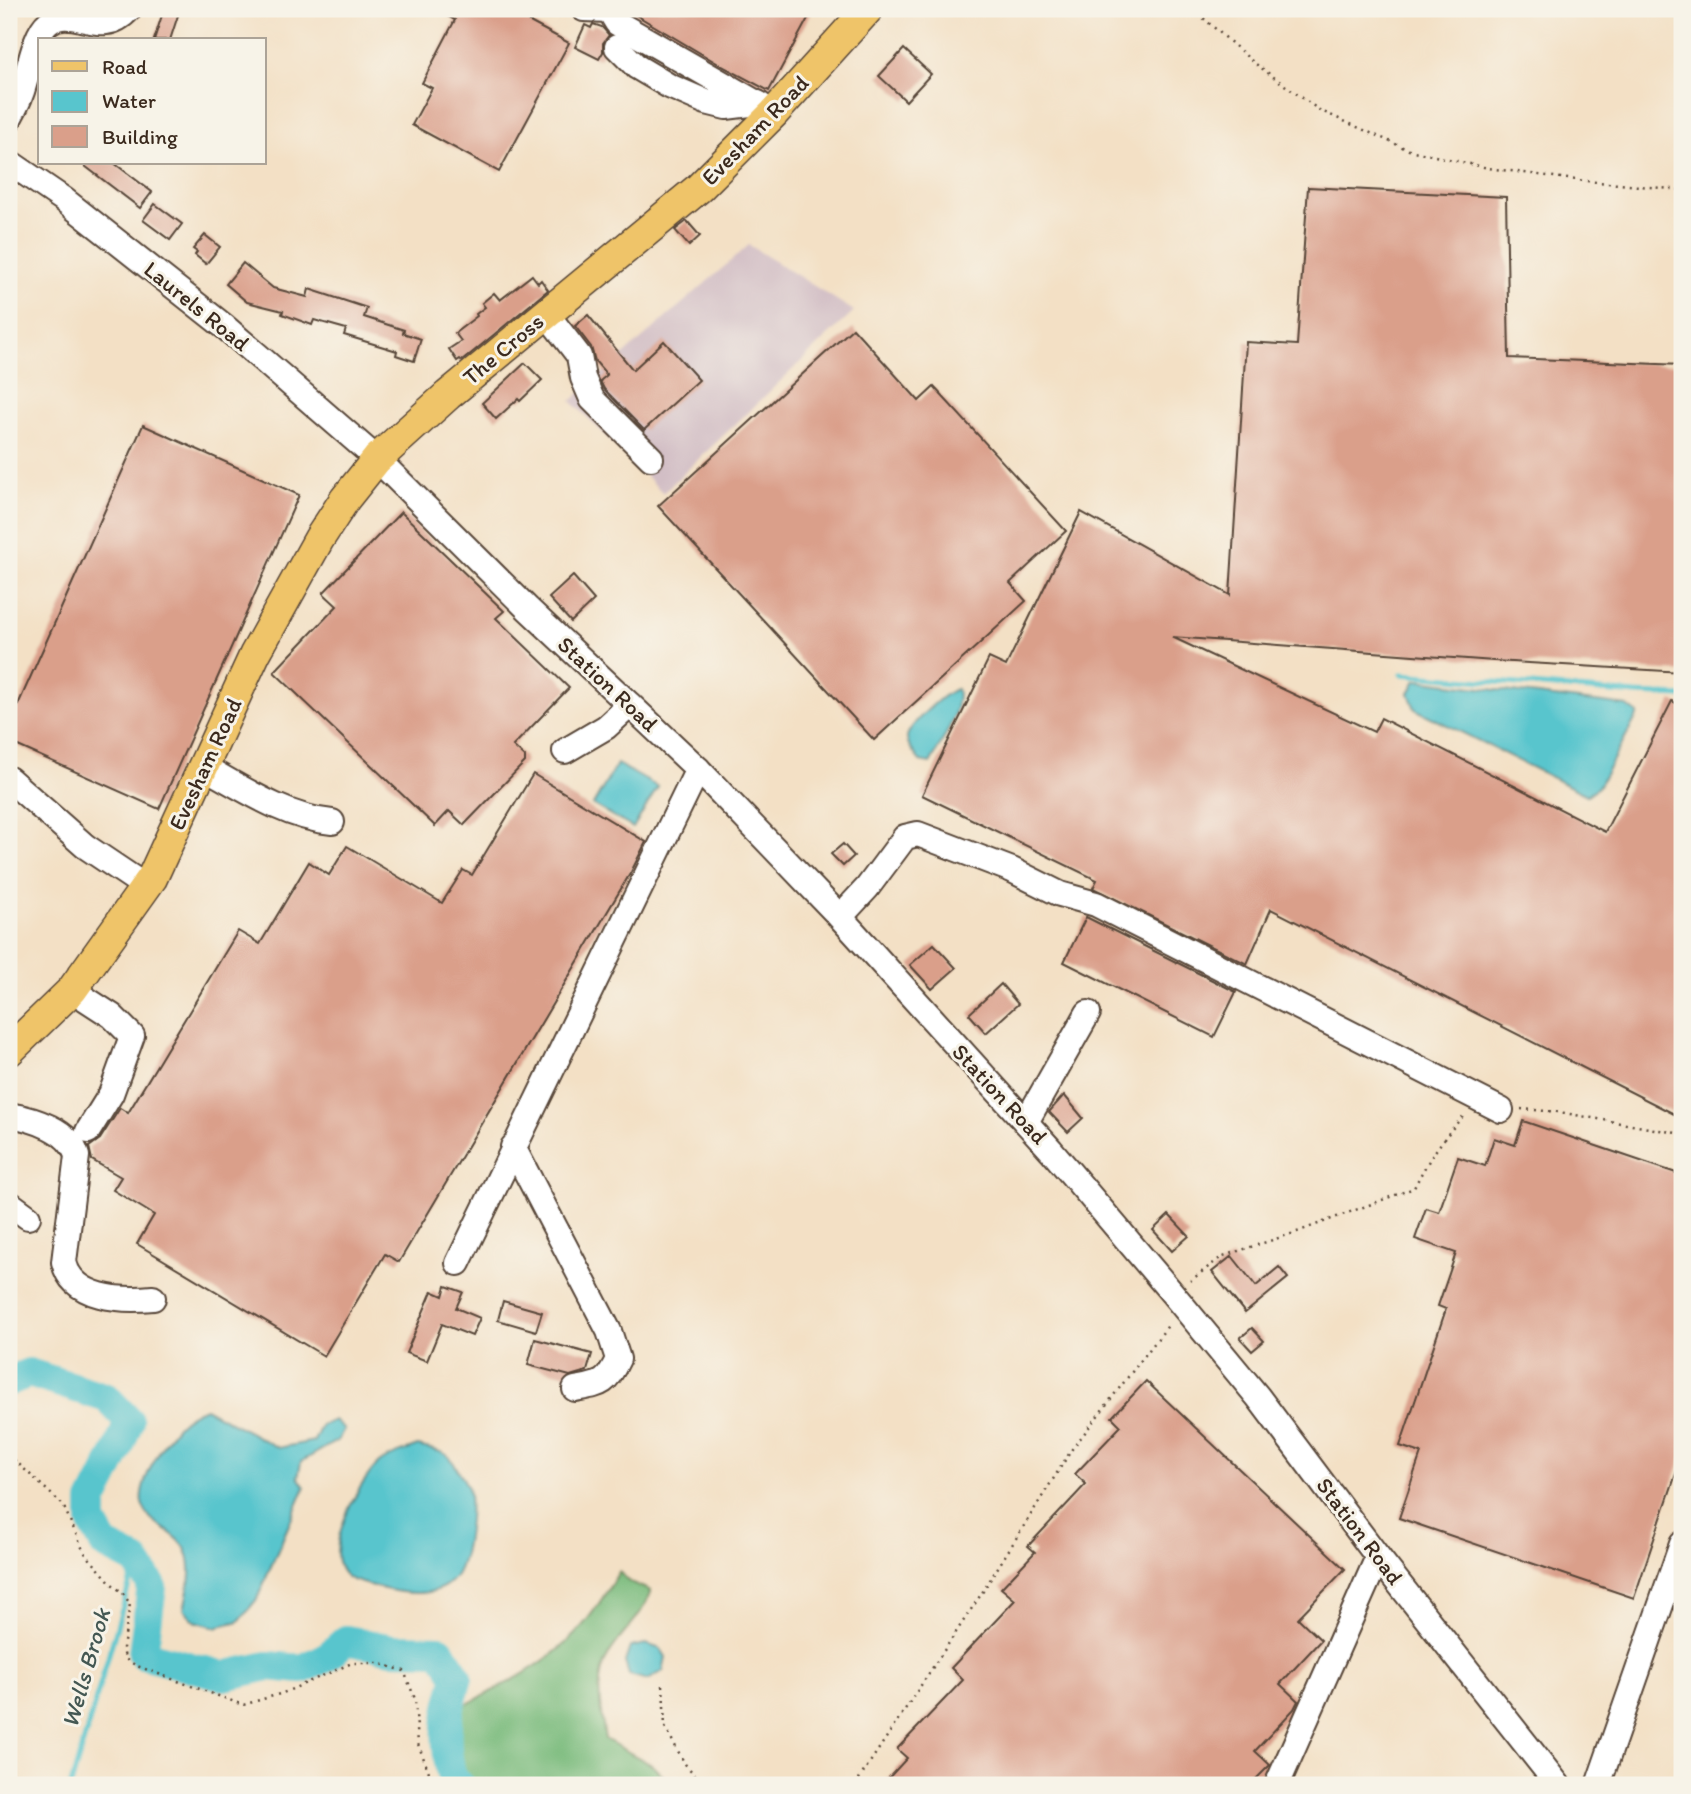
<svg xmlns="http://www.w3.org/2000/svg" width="1691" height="1794" font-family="Itim,sans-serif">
  <rect width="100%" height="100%" fill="#f7f3e8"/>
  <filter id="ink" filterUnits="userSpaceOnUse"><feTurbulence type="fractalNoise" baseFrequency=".0143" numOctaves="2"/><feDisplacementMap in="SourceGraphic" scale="14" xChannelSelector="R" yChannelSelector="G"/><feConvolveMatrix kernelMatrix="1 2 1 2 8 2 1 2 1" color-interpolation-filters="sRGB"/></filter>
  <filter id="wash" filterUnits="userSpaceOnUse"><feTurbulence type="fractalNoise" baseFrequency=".00686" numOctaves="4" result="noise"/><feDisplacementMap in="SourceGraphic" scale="28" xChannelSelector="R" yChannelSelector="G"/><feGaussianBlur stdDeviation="1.57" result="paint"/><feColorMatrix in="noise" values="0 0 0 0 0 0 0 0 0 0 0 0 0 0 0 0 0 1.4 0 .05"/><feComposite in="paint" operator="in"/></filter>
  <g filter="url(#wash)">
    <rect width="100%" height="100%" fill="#f3e0c5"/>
    <polygon fill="#d2bec5" points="749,245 854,311 663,493 571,401"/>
    <path fill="#7cbc7e" stroke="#5c734e" stroke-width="2" d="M619,1572L630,1582L651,1591C642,1618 623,1631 609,1654C593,1680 601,1711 605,1739L652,1765L672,1785H459L453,1781L446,1755L447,1714C490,1692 542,1669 575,1634C592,1616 606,1593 619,1572Z"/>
    <g fill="#58c5cd" stroke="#4a7876" stroke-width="2">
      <polygon points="1416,680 1627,706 1638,714 1598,787 1587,795 1415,709 1409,693"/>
      <path d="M957,689C962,710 941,744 930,763L920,761C916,755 907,746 907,738C907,726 946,691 957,689Z"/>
      <polygon points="617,764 658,787 633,828 593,805"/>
      <path d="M205,1408L278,1448L314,1441L321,1426L334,1420L344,1429L338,1440L301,1462L298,1477L305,1487L257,1599L239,1621L216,1627L195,1621L184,1609C188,1591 196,1562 183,1545C172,1529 148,1525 142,1503C138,1482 165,1440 178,1425C186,1417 195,1412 205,1408Z"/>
      <path d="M418,1446C427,1449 441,1450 448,1456C452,1459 466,1483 468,1488C472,1508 467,1565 452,1580C430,1604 382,1589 356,1581C311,1568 358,1482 379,1463C388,1455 406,1451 418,1446Z"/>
      <polygon points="646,1644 661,1649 666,1657 663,1671 648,1680 629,1675 625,1662 630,1647"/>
    </g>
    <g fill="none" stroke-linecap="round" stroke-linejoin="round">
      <g stroke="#58c5cd" stroke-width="5">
        <polyline points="1402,674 1636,694 1682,696"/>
        <polyline points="71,1785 136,1561"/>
      </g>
      <path stroke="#58c5cd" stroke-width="30" d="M9,1381L29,1373L107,1398L129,1421L118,1450L92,1502V1522L105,1545L136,1561L152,1586L143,1654L224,1676L268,1666L302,1669L327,1657L346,1640L392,1649L440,1650L458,1677C446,1717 442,1740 453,1781L459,1785"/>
    </g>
    <g id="blocks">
      <g fill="#da9f8a">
        <polygon points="164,9 180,9 170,40 154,40"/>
        <polygon points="435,9 535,9 528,21 569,43 499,172 412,125 432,88 422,83 455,20"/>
        <polygon points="626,9 813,9 769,91 722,66"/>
        <polygon points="593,24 602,27 609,35 603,43 603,52 599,59 575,47 585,25 591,28"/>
        <polygon points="904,49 931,74 906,101 879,76"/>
        <polygon points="81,163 114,163 152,192 140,208"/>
        <polygon points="1308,187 1506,197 1509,358 1682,365 1682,672 1494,661 1172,637 1374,732 1381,718 1605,832 1672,701 1682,706 1682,1118 1271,909 1247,964 1093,888 1097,880 922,795 989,658 1006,666 1081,512 1230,595 1246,342 1297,345"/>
        <polygon points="155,204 182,224 170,240 143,220"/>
        <polygon points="687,221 700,236 689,246 675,230"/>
        <polygon points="205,235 220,247 206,264 195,255 197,252 193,249"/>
        <polygon points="243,263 273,288 307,297 309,289 367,308 364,317 404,330 403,333 421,339 414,361 396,355 397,351 344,335 346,329 314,320 312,325 282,314 283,311 247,302 226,284"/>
        <polygon points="532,275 538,283 541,280 548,290 462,361 460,359 457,361 449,349 461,341 455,333 477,316 476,314 485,307 482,303 494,293 500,300"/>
        <polygon points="588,315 633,370 664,341 699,380 644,430 604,389 600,381 607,375 595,361 591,347 575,326"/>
        <polygon points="853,328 919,401 934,387 1066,531 1010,583 1026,601 874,740 658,506"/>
        <polygon points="525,363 542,380 520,401 518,399 496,419 482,403"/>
        <polygon points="143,425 299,495 159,809 9,742 9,725"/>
        <polygon points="401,512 504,611 496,618 569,688 513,746 525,757 525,762 464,825 449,811 435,826 274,672 337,606 323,593"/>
        <polygon points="573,576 594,600 571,622 549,598"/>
        <polygon points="533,774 646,842 631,872 399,1262 385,1254 324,1356 137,1244 154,1215 113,1190 121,1177 92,1160 89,1147 100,1139 120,1108 128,1113 238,931 260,944 309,862 329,875 347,846 442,903 463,870 472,875"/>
        <polygon points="843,844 854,856 843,866 831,854"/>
        <polygon points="1086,917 1236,992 1214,1037 1064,962"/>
        <polygon points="934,944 956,968 932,989 910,965"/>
        <polygon points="1001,984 1018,1004 986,1033 969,1014"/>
        <polygon points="1064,1095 1083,1118 1068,1132 1049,1112"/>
        <polygon points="1523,1121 1682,1175 1682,1456 1634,1598 1399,1518 1421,1453 1400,1446 1446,1309 1438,1306 1456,1253 1415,1239 1426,1208 1439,1212 1458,1157 1485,1166 1494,1138 1515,1145"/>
        <polygon points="1169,1215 1189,1236 1172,1251 1153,1230"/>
        <polygon points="1232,1256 1256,1286 1279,1267 1288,1278 1245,1313 1212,1272"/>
        <polygon points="446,1286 463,1292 456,1308 480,1318 472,1336 442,1324 427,1361 406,1353 432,1291 443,1296"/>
        <polygon points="503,1301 542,1312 536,1331 498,1320"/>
        <polygon points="1252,1328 1264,1341 1252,1351 1240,1338"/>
        <polygon points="535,1339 592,1354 587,1371 570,1376 528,1365"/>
        <polygon points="1146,1381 1345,1569 1298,1618 1321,1640 1280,1684 1298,1701 1294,1709 1255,1751 1270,1765 1250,1785 882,1785 907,1758 897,1749 963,1680 951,1668 1015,1600 1001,1588 1035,1552 1028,1546 1086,1484 1075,1474 1121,1426 1112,1417"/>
      </g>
    </g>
  </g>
  <g filter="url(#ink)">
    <use href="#blocks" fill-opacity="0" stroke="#574537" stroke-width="2"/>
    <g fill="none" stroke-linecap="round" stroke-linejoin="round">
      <defs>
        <g id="minor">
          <polyline points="584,9 609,10 617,23 774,113"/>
          <polyline points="617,47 637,67 669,86 706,102 726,107 758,103"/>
          <path d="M9,119C13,111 18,103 21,94C28,76 34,34 48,23C73,3 101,41 129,9"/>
          <polyline points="9,162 63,199 225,327 377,459 528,609 698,769 840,917 1051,1150 1173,1294 1258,1397 1378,1557 1558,1785"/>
          <polyline points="546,313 579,356 583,378 592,399 651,458"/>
          <polyline points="565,751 606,727 630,705"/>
          <path d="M204,767C243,789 287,818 332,822"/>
          <polyline points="9,779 85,846 146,887"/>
          <polyline points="840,917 867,888 905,837 918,834 1012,870 1060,894 1096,904 1501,1110"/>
          <polyline points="72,990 112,1016 132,1036 111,1094 88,1131"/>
          <path d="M9,1115C34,1119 70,1130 77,1156L64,1262C72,1299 122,1301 153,1298"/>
          <polyline points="1026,1122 1088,1013"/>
          <path d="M513,1147L609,1331L618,1359C606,1385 601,1384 575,1389"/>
          <polyline points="9,1203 28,1217"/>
          <polyline points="458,1263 698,769"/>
          <polyline points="1277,1785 1378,1557"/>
          <polyline points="1598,1785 1682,1544"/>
        </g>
        <polyline id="major" points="9,1051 72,990 152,878 255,654 319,539 345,499 377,459 448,395 699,188 774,113 868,9"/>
      </defs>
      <use href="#minor" stroke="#574537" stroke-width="28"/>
      <use href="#major" stroke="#574537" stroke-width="33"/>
      <g stroke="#574537" stroke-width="2.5" stroke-dasharray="2 5" stroke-linecap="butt">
        <polyline points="1193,9 1253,62 1319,110 1409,150 1488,168 1576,180 1682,190"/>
        <polyline points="1521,1109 1559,1112 1682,1134"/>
        <path d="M1190,1281L1223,1256L1297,1232L1414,1188C1428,1159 1444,1137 1466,1113"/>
        <polyline points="9,1455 63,1505 84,1552 112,1584 123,1593 130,1604 123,1648 125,1659 137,1666 243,1705 283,1693 352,1663 378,1663 404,1671 415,1699 418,1744 434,1785"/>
        <polyline points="663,1685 665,1727 685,1764 704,1785"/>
        <polyline points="855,1785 980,1596 1072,1449 1170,1323"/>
      </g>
      <use href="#minor" stroke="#fff" stroke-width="24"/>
      <use href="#major" stroke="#efc469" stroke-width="30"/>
    </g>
  </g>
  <g text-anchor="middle" stroke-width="6" stroke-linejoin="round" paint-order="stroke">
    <g font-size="23" fill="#3b2a1e" stroke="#f7f3e8">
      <text transform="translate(755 130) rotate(-46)" y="8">Evesham Road</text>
      <text transform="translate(197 306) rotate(39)" y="8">Laurels Road</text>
      <text transform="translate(503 349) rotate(-40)" y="8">The Cross</text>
      <text transform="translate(608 684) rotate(43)" y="8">Station Road</text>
      <text transform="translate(205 764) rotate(-65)" y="8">Evesham Road</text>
      <text transform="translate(1000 1094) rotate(47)" y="8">Station Road</text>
      <text transform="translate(1360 1531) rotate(53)" y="8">Station Road</text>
    </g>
    <g font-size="24" font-style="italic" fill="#445853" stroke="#f7f3e8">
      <text transform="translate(86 1668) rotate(-74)" y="8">Wells Brook</text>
    </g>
  </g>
  <rect width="1691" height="1794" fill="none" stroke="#f7f3e8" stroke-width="35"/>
  <rect x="38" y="38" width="228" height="126" fill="#f7f3e8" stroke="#aca397" stroke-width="2"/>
  <rect x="52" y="61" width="35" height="10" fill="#efc469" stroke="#aca397" stroke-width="2"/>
  <text x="102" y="74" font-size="21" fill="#3b2a1e">Road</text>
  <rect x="52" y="91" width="35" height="21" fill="#58c5cd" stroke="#aca397" stroke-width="2"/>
  <text x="102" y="108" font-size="21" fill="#3b2a1e">Water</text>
  <rect x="52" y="126" width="35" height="21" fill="#da9f8a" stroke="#aca397" stroke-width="2"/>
  <text x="102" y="144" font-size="21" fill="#3b2a1e">Building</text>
</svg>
